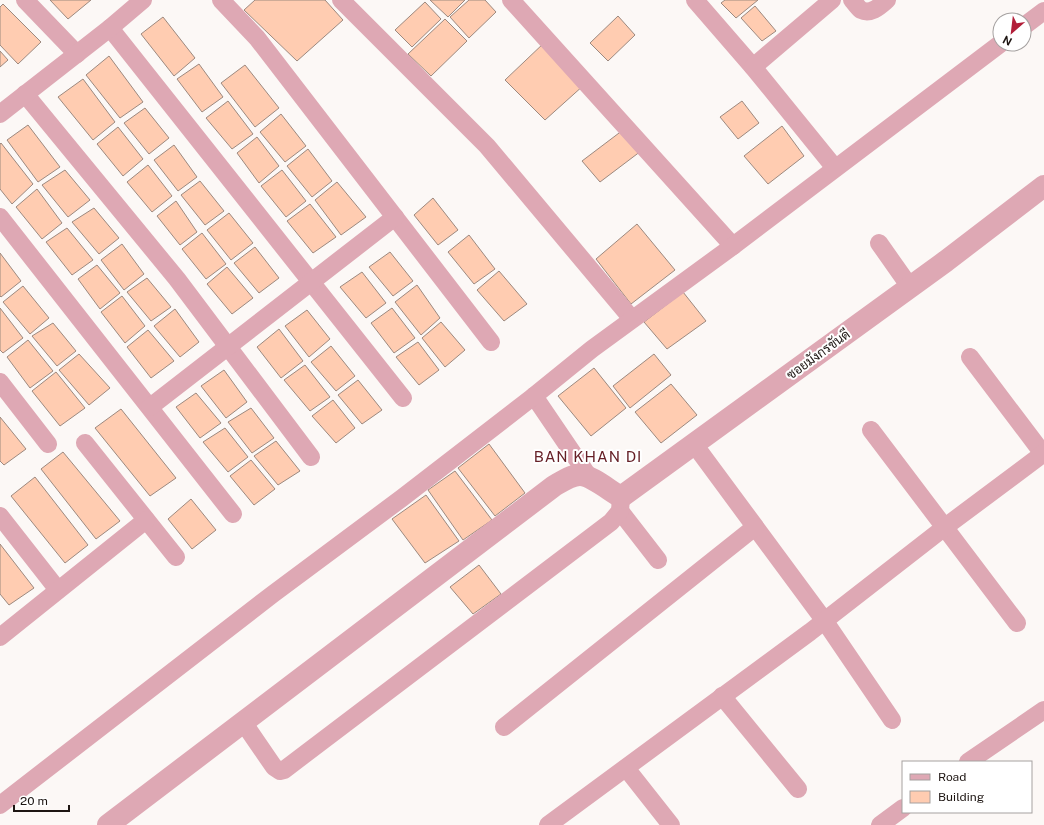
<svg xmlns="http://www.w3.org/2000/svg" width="1044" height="825" font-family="'Public Sans',Sarabun,sans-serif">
  <rect width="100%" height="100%" fill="#fcf8f6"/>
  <g fill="#ffccb1" stroke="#9d897f">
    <polygon points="50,0 91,0 68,19"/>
    <polygon points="255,0 325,0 343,20 297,61 244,10"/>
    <polygon points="430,0 465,0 448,17"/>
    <polygon points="469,0 485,0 496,12 469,38 450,17"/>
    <polygon points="725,0 758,0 736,18 721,3"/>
    <polygon points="425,2 441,19 412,47 395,30"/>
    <polygon points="3,4 41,42 18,64 0,45 0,7"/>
    <polygon points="755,6 776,31 762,41 741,18"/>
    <polygon points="618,16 635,35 608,61 590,43"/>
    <polygon points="163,17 195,58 174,76 141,34"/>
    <polygon points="445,19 467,41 431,76 408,54"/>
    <polygon points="545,42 584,85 545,120 505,80"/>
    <polygon points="0,51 8,60 0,67"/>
    <polygon points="109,56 143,102 120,118 86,75"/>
    <polygon points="199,64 223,97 202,112 177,79"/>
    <polygon points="245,65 279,108 255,127 221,83"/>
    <polygon points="83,79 115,122 93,140 58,97"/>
    <polygon points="228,101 253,134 232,149 206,118"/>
    <polygon points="742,101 759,123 738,139 720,117"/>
    <polygon points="145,108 169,138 149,154 124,123"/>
    <polygon points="281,114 306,146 285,162 260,132"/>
    <polygon points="28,125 60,167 38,182 7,140"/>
    <polygon points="782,126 804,156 768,184 744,156"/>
    <polygon points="118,127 143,159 123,176 97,144"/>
    <polygon points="623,130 641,151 600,182 582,161"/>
    <polygon points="257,137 279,166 259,183 237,153"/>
    <polygon points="1,143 33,184 12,204 0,189 0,144"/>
    <polygon points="174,145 197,177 178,191 154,160"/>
    <polygon points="308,149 332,181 312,197 287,166"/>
    <polygon points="148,165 172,196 152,212 127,182"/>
    <polygon points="65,170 90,200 68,217 42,185"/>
    <polygon points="282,170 306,201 286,217 261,186"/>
    <polygon points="200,181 224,211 205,225 181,195"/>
    <polygon points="337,182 366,217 341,235 315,200"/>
    <polygon points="37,189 62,223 42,239 16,207"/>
    <polygon points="433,198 458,230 438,245 414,215"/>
    <polygon points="176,201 197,232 180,245 157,216"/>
    <polygon points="310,204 336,237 313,253 287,221"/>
    <polygon points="94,208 119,238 99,254 72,222"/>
    <polygon points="229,213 253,243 231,260 207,230"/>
    <polygon points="637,224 675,270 631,304 596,259"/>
    <polygon points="67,228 93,260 72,275 46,242"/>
    <polygon points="202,233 226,264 206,279 182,249"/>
    <polygon points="469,235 495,269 474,284 448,252"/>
    <polygon points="122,244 144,274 124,290 101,260"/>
    <polygon points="255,247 279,278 259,293 234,263"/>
    <polygon points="390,252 413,281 393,296 369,267"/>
    <polygon points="0,253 21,281 1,297 0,296"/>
    <polygon points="97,265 120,293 100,309 78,279"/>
    <polygon points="227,267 253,298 232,314 207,284"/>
    <polygon points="499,271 527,304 504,321 477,290"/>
    <polygon points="362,272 386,303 366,318 340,287"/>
    <polygon points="147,278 171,307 151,321 127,292"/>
    <polygon points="417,285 440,318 421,335 395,302"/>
    <polygon points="23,286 49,318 30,334 3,302"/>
    <polygon points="683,292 706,321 667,349 644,322"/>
    <polygon points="122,296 145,326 125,343 101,312"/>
    <polygon points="0,308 23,338 3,353 0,350"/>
    <polygon points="392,308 415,338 394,353 371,323"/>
    <polygon points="175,309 199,342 180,357 154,326"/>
    <polygon points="307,310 330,339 309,357 285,326"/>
    <polygon points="441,322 465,350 445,367 422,338"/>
    <polygon points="53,323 76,351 57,366 32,336"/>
    <polygon points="279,329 303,361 281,378 257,347"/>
    <polygon points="148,330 174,361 151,378 127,347"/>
    <polygon points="28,340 53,371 30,388 7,357"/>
    <polygon points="418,342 439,370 419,385 396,357"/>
    <polygon points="331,346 355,376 336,391 311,362"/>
    <polygon points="79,354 110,388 89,405 59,370"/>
    <polygon points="654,354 671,375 630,408 613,386"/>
    <polygon points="305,365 330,397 310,411 284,380"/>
    <polygon points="594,368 626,408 591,436 558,396"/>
    <polygon points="224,370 247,402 226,418 201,386"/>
    <polygon points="56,372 85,408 60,426 32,391"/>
    <polygon points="358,380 382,410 362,424 338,395"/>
    <polygon points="671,384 697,415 661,443 635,412"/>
    <polygon points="196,393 221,423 200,438 176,407"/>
    <polygon points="333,400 355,428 336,443 312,416"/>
    <polygon points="251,408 274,438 252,453 228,422"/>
    <polygon points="121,409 176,478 150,496 95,428"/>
    <polygon points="0,417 26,449 4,465 0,461"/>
    <polygon points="225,428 248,457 228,472 203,442"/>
    <polygon points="276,441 300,471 278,485 254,456"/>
    <polygon points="489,444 525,493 495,516 458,468"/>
    <polygon points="63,452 120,521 96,539 41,469"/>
    <polygon points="251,460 275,489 254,505 230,476"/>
    <polygon points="455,471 492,520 463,540 428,490"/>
    <polygon points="35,477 88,545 65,563 11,496"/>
    <polygon points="426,495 459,541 425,563 392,519"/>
    <polygon points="191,499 216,530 192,549 168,519"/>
    <polygon points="0,544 34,588 9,605 0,594"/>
    <polygon points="479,565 501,594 473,614 450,587"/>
  </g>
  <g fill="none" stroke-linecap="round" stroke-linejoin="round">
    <g stroke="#dea8b4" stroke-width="18">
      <polyline points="25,0 77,54"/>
      <polyline points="221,0 257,38 491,342"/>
      <polyline points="341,0 487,146 632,319"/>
      <polyline points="511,0 733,246"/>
      <polyline points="695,0 753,67 835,168"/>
      <path d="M852,0C855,3 858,8 861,10C871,15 880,6 887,0"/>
      <polyline points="1024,26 1044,11"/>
      <polyline points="110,28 403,398"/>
      <polyline points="753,67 832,0"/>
      <polyline points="25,94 177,279 311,457"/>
      <polyline points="0,114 110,28 143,0"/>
      <polyline points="0,217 233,514"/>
      <polyline points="879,243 910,287"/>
      <polyline points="970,357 1044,455"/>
      <polyline points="0,382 48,444"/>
      <polyline points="534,396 589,477"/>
      <polyline points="150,407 395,217"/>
      <polyline points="871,430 1017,623"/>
      <polyline points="85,443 176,557"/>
      <polyline points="694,444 824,620 892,720"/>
      <polyline points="620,511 658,560"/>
      <polyline points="0,516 58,590"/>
      <polyline points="0,637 146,520"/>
      <polyline points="722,696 798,789"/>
      <polyline points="243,722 274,767 280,771 284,770 611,522 620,511 621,497"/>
      <polyline points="504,727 755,527"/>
      <polyline points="968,762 1044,710"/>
      <polyline points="626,768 671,825"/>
      <polyline points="0,805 273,594 402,498 534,396 592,349 733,246 1000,44"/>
      <polyline points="548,825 810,632 945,527 1044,453"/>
      <polyline points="880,825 903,808"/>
    </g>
    <path stroke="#dea8b4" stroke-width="22" d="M108,825L554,486C561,482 571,475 580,475C591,475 610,491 621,497L946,261L1044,186"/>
  </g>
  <g text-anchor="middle" stroke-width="4" stroke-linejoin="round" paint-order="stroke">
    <g font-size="13" fill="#1d1512" stroke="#fff">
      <text transform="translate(818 354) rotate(-36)" y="5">ซอยมังกรขันดี</text>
    </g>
    <g font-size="15" letter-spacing="1" fill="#662027" stroke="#fff">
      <text x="588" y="462">BAN KHAN DI</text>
    </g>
  </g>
  <rect x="902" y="761" width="130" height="52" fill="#ffffff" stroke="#a5a1a0"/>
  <rect x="910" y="774" width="20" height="6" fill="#dea8b4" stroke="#a5a1a0"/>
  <text x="938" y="781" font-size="12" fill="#1d1512">Road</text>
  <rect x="910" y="791" width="20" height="12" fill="#ffccb1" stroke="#a5a1a0"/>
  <text x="938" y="801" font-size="12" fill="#1d1512">Building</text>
  <g transform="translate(1012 32) rotate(208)"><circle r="19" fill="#ffffff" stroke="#a5a1a0"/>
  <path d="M0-3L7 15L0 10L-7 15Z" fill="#b21e39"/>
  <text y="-6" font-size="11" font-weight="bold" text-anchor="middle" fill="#1d1512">N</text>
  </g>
  <path d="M14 805v6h55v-6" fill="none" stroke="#1d1512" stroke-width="2"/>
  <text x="20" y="805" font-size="12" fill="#1d1512" stroke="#ffffff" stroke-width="3" paint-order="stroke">20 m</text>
</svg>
